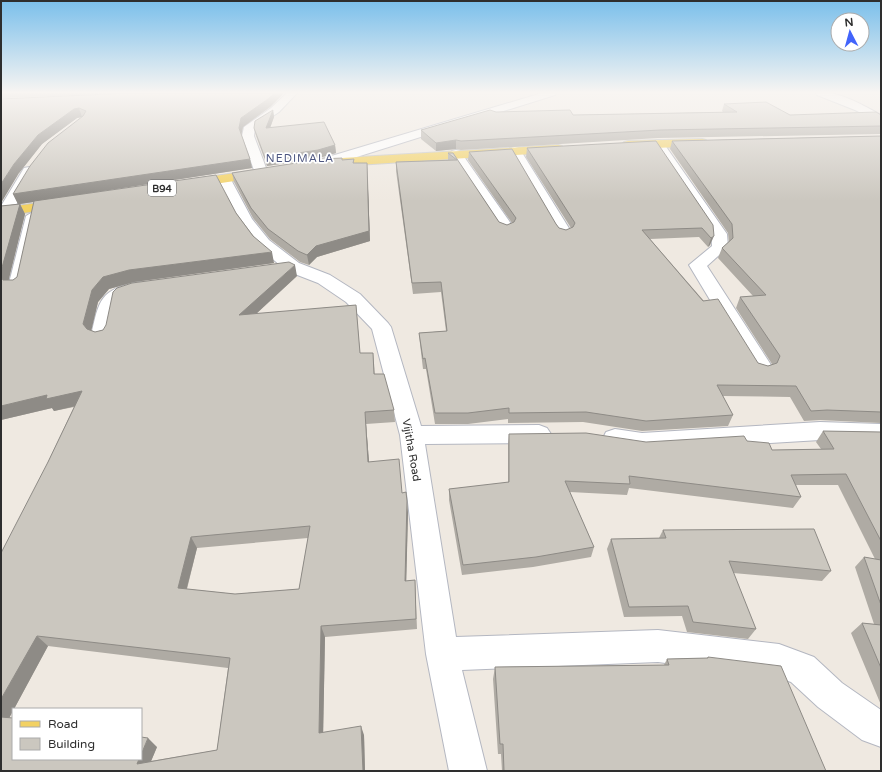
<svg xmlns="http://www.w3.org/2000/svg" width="882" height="772" font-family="'Varela Round',sans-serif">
  <rect width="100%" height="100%" fill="#efe9e1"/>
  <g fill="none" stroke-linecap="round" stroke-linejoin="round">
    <defs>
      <polygon id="lane" points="31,213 36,216 22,287 20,290 10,290 8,287 26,216"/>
      <g id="street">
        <polygon points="287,93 297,93 279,112 255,128 254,136 268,173 266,176 256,176 242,136 244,127 271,108"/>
        <path d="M816,93C838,90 862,105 881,115V123L855,110L817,95Z"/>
        <polygon points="658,140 662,141 727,234 728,247 707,266 773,368 770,373 762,375 754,373 689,265 712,246 711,234 652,144 654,141"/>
        <polygon points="515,147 519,148 521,151 572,233 570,236 564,238 558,236 556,233 509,151 511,148"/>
        <polygon points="456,150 460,151 514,228 512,231 506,233 500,231 498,228 450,154 452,151"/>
        <polygon points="29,167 34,168 36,171 12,212 10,215 1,215 1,206 24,168"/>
        <polygon points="224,175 229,176 252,219 269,240 299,263 330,275 360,294 388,323 391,327 421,426 539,425 547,428 551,434 547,440 539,443 425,444 456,637 658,630 779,644 814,657 842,683 881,710 881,747 862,740 818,707 791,682 779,678 658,662 462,670 487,771 449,771 426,654 400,435 372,329 346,302 318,283 287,271 257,246 237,220 217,179 219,176"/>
        <path d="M139,282L145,283L148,287L145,291C121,297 117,300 113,326C112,331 111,336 108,340L101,342L94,340L91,336C99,300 100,289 139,282Z"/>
        <polygon points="820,422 881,424 881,442 820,440 642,451 606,444 603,438 606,432 615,429 642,433"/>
      </g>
      <polygon id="secondary" points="542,93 556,93 555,95 328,166 318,166 317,163 318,160"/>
      <g id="primary">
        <polygon points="702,139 706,140 708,143 706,146 628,149 624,148 622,145 624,142 628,141"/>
        <polygon points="558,145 562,146 564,149 562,152 325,167 320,166 319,163 320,160 325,159"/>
        <polygon points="263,169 268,170 270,173 268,176 188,188 183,187 181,184 183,181 188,180"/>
        <polygon points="61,200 66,201 68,204 66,207 1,216 1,208"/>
      </g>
    </defs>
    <use href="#lane" stroke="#b4b7c1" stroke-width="2"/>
    <use href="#street" stroke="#b4b7c1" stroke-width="2"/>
    <use href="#secondary" stroke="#b4b7c1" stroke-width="2"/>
    <use href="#primary" stroke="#c9c9c9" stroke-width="2"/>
    <use href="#lane" fill="#fff" fill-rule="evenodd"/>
    <use href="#street" fill="#fff" fill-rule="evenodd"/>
    <use href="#secondary" fill="#fff" fill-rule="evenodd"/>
    <use href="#primary" fill="#f2d163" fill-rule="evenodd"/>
  </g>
  <g fill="#afaba4" fill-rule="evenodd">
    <polygon points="1,93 119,93 1,98"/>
    <path d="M128,93H283L282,95L270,107L243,127L241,134L250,159L252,168L42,200L236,213L274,263L134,282L109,289L98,302L91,330L95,332L297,276L256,314L356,305L360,353L374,364V374L394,410L395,422L366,424L369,462L402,493L408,513L406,581L415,580L417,629L325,637L323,732L364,735L365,771H1L48,462L74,407L54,411L52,408L1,420V206L18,204L13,194L82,117L77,118L42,144L19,173L1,99ZM34,202L17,277L13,280H8L25,214L20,204ZM308,538L299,589L235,594L187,589L197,548ZM48,646L228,668L217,750L151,761L157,747L9,718L13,709H14Z"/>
    <polygon points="724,104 790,115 881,115 881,134 658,138 461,150 456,149 436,151 421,139 421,130 496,112 573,115 723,112 722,111"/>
    <polygon points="273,110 274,117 270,128 335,145 336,153 319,158 267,166 256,136 254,128"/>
    <polygon points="881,136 881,423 820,420 804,421 790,397 723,396 733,415 728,426 642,431 583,422 508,423 508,419 468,424 435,424 426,369 423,369 420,344 419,333 446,331 441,292 413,294 396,171 396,162 448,160 448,153 453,153 499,222 507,225 512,223 468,160 469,152 556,224 559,228 566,230 571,228 526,157 527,148 713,225 710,245 708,247 699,237 650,239 758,363 768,366 772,364 736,308 740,297 753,296 718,258 722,248 729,242 728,233 670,149 672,141"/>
    <polygon points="354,159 354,163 367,163 370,241 317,257 309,265 300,262 270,239 253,218 234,182 232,173 342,160"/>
    <polygon points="823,431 881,432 881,705 851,633 862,623 874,624 855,567 864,557 875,559 838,485 796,485 801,497 793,508 629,488 627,495 570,492 594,547 591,557 533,567 462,575 449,500 449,489 508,483 508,444 509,434 646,442 747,441 772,450 821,449 816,442"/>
    <polygon points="663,530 831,571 822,581 733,573 756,629 748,639 687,632 682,616 624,617 607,549 611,539 659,538"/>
    <polygon points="708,657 826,771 502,771 501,754 498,754 493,679 495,667 664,665 667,659 707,658"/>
  </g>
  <g fill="#8e8b86">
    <polygon points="275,93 283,93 282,95 270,107 243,127 241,136 239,128 241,118"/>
    <polygon points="79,108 82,117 77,118 42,144 19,173 1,203 1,184 14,164 38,135 74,109"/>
    <polygon points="273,110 274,117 267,136 266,128"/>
    <polygon points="456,140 456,149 436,151 436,143"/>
    <polygon points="335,145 336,153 319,158 267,166 265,158"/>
    <polygon points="250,159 252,168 20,204 25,214 7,287 1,277 1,271 18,204 13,194"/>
    <polygon points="367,163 370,241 317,257 309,265 307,255"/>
    <polygon points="714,236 710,245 708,247 711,238"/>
    <polygon points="272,252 274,263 134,282 109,289 98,302 90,336 83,324 92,290 103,277 129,270"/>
    <polygon points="295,265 297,276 242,327 239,315"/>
    <polygon points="373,353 374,364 375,386 374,374"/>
    <polygon points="82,391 89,403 54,411 52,408 1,420 1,406 47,395"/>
    <polygon points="365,412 366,424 370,474 368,462"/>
    <polygon points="407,501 408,513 406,592 405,581"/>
    <polygon points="191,537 197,548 184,599 178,588"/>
    <polygon points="321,626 325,637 323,742 319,733"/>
    <polygon points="37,636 48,646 14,709 13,709 13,711 6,724 1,721 1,699"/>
    <polygon points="361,726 364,735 365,771 363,771"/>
    <polygon points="148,738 157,747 147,771 137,764 139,759 141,759 141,755"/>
  </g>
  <g fill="#cbc7bf" stroke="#8e8b86" fill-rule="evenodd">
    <polygon points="128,93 275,93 268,99 241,118 239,128 250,159 13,194 30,166 48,143 83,116 86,111 79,108 74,109 38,135 14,164 1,184 1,99"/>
    <polygon points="766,102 790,115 876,112 881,115 881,126 660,130 461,141 456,140 436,143 421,130 490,110 496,112 570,110 573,115 737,112 724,104"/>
    <polygon points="273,110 266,128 324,122 335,145 318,150 265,158 254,128 255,121"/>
    <polygon points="881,136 881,412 827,410 811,411 796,386 717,385 733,415 646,421 586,412 509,413 509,408 468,413 435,413 425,358 423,359 419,333 447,331 441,282 412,283 396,162 457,160 448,153 453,153 499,222 507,225 514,222 516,218 469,152 512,149 556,224 559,228 566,230 573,227 575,223 527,148 656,141 713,225 714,236 711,238 702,228 642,230 703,301 718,299 758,363 768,366 777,363 780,356 740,297 766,295 722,248 733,238 732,224 672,141"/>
    <polygon points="342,158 342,160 354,159 353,163 367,163 369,231 316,246 307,255 298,251 268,229 251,208 232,173 322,159"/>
    <path d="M216,175L236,213L253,236L272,252L129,270L103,277L92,290L83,324L87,329L95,332L103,330L106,325L113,292L117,288L132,283L289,262L295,265L239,315L356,305L360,353H373L374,374H384L394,410L365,412L368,462L399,459L402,493L406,492L407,501L405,581L415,580L416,619L321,626L319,733L361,726L363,771H1V717L13,718V759H139L137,764L217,750L230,658L37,636L1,699V553L48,462L82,391L46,399L47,395L1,406V277L3,280H13L17,277L34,201ZM310,526L299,589L235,594L178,588L191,537Z"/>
    <polygon points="20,204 1,271 1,206"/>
    <polygon points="823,431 881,432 881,541 846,474 791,475 801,497 629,476 630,484 565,481 594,547 536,557 463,565 449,489 509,482 509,434 586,433 646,442 744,436 747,441 769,443 772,450 834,449"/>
    <polygon points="814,529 831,571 729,561 756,629 693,622 688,606 629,607 611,539 666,538 663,530"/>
    <polygon points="864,557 881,560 881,605"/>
    <polygon points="862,623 881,625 881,668"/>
    <polygon points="708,657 781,666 826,771 504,771 503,744 500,744 495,667 669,665 667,659 708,658"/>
    <polygon points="141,737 148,738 141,755"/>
  </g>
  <linearGradient id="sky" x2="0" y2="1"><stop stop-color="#7abfeb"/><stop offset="0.46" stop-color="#f8f5f2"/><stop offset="1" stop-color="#f8f5f2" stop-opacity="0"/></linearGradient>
  <rect width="882" height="201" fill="url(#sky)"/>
  <g text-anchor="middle" stroke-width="3.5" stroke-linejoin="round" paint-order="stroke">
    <rect fill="#fff" stroke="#6d6d6d" stroke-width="1" x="148" y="180" width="28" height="16" rx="3"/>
    <g font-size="10" font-weight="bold" fill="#2e2e2e">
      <text x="162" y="192">B94</text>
    </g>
    <g font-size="11" letter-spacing="1" fill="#4d5680" stroke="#fff">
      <text x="300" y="162">NEDIMALA</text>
    </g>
    <g font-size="11" fill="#2e2e2e" stroke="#fff">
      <text transform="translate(412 450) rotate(80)" y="4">Vijitha Road</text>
    </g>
  </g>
  <rect width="882" height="772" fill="none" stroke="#2e2e2e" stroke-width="4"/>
  <rect x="12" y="708" width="130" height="52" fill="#ffffff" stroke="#ababab"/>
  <rect x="20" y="721" width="20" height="6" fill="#f2d163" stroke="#ababab"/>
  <text x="48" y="728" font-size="12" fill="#2e2e2e">Road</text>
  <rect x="20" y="738" width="20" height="12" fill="#cbc7bf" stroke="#ababab"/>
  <text x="48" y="748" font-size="12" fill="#2e2e2e">Building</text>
  <g transform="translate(850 32) rotate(354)"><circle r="19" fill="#ffffff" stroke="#ababab"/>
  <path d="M0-3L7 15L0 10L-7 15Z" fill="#4264fb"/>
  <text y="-6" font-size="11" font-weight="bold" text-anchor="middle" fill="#2e2e2e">N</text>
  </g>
</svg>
